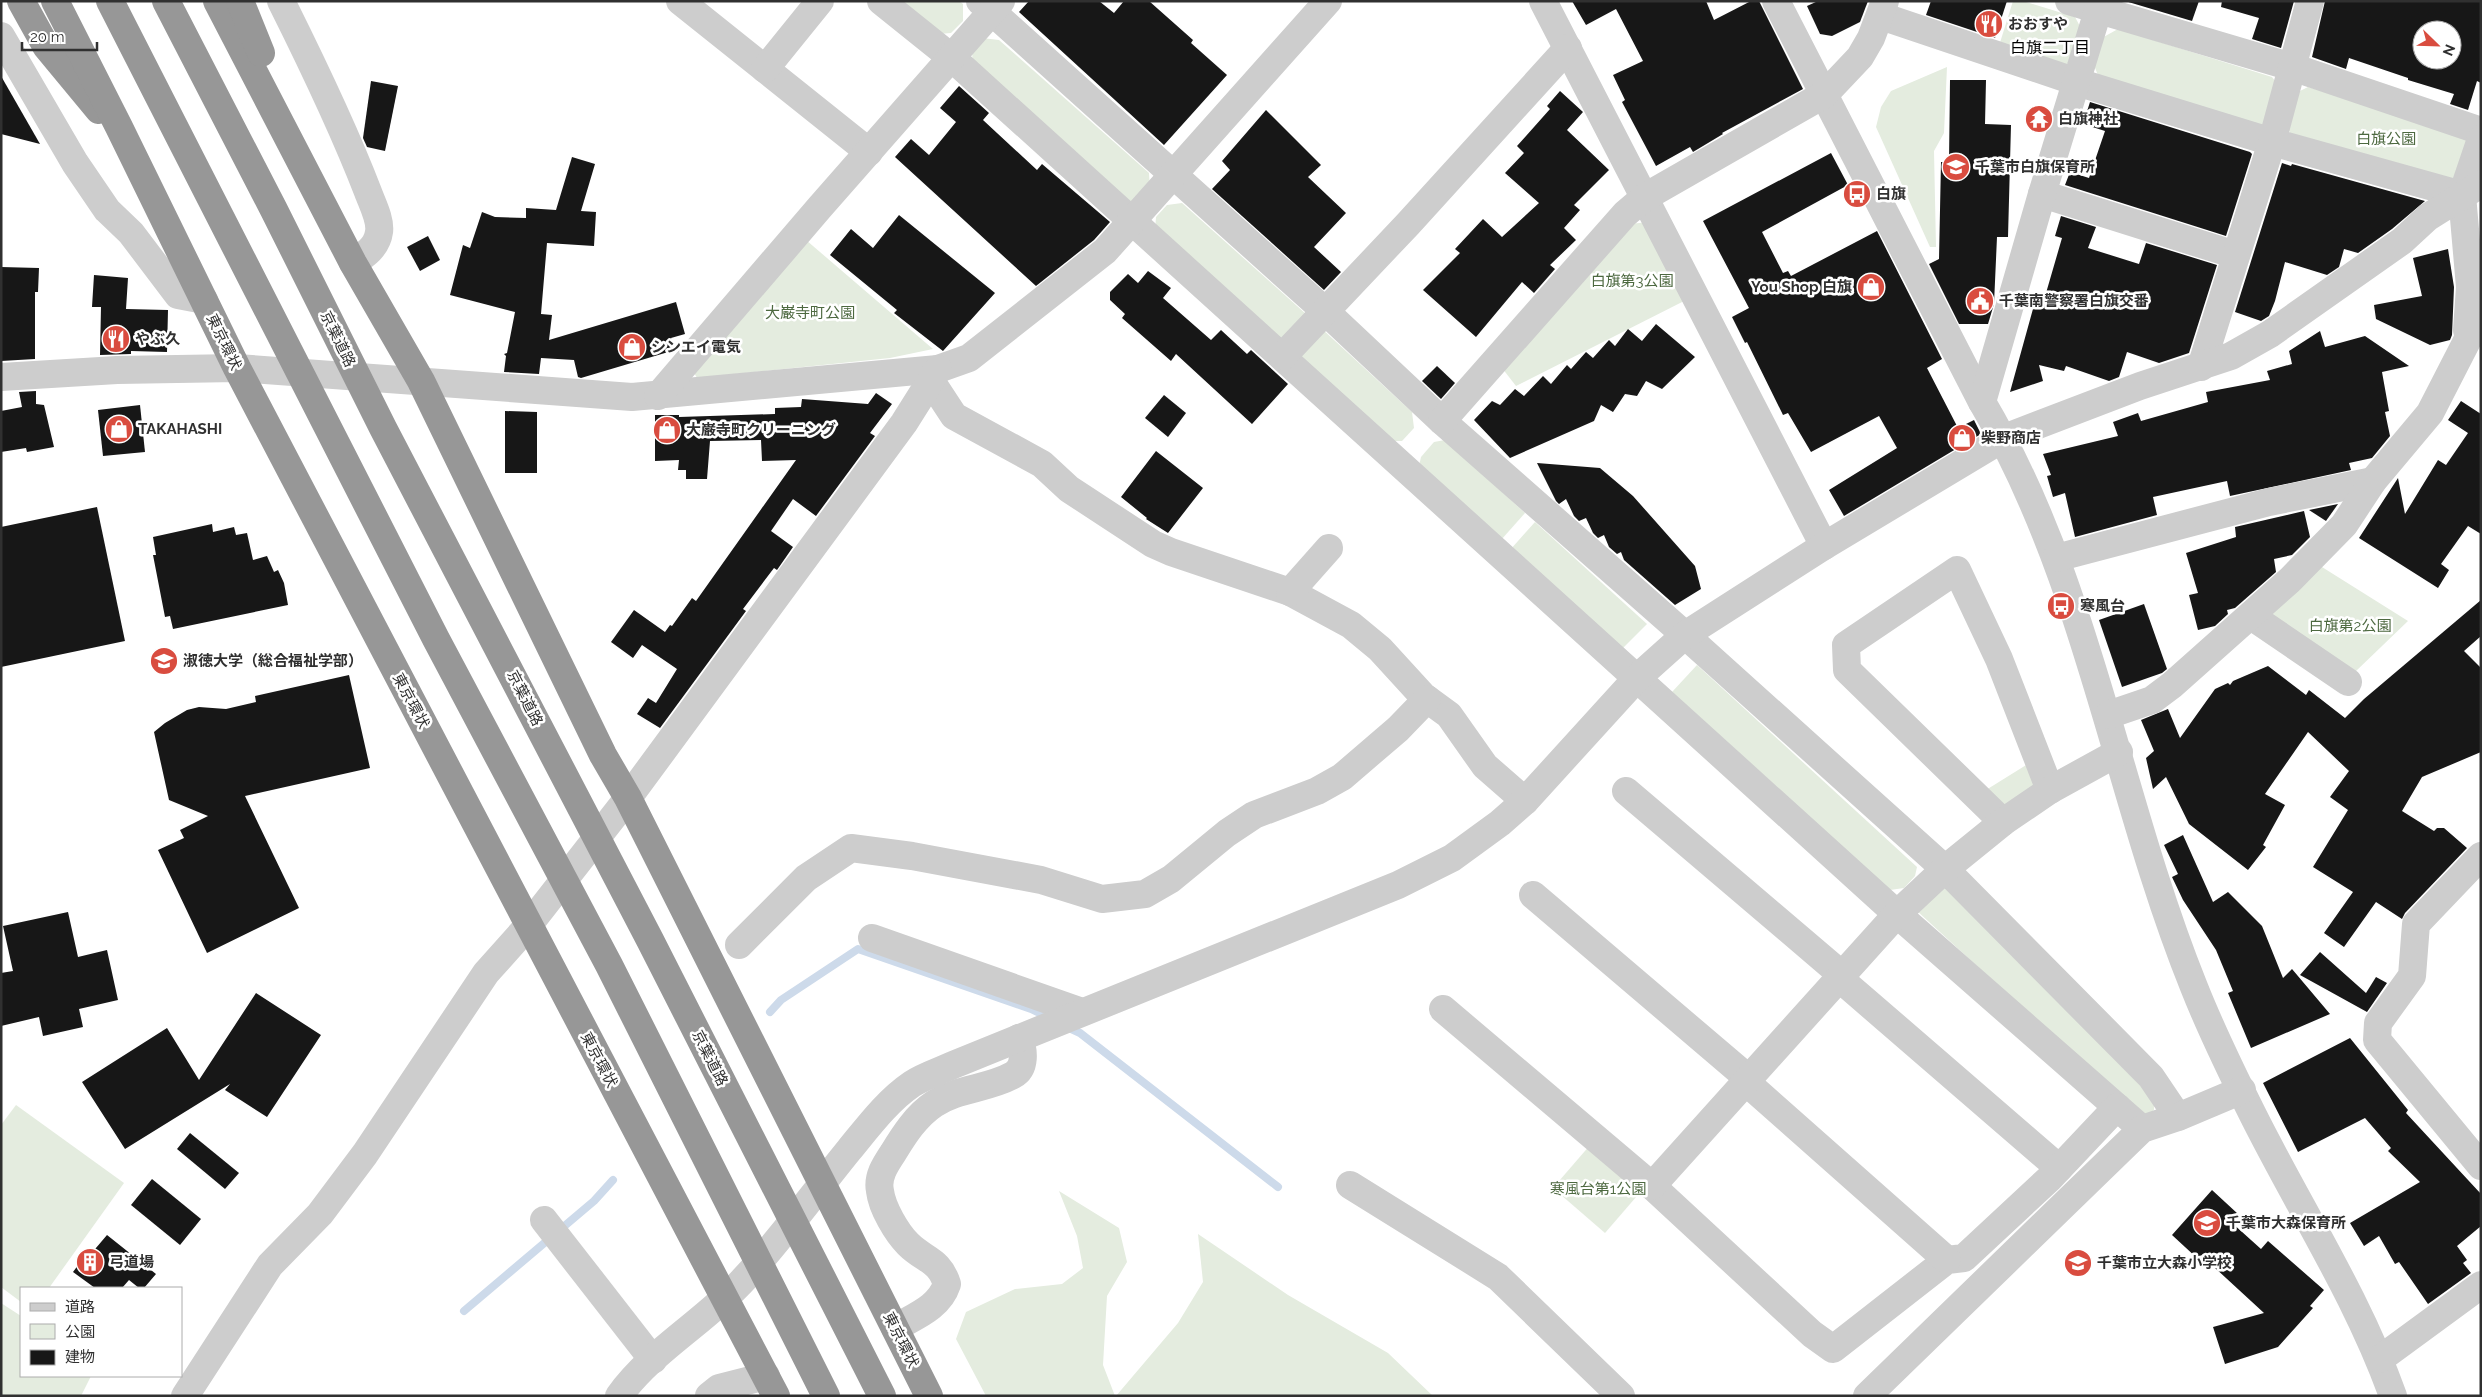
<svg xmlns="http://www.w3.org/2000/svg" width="2482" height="1397" font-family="Raleway,'Noto Sans JP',sans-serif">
  <rect width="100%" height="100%" fill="#fff"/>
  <g fill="#e4ecdf">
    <polygon points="901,1 959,1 963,4 963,21 951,33 939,34"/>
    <polygon points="2013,1 2023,1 2075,17 2083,32 2075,59 2060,68 1998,49"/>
    <polygon points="2118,29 2272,77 2282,90 2273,119 2258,128 2100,80 2093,63 2100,39"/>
    <polygon points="982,38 999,40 1149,173 1150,190 1138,201 1124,201 973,68 972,51"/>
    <polygon points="1947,67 1944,133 1934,151 1936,247 1930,247 1876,127 1881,107 1891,91"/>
    <polygon points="2308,87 2470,136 2459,175 2446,185 2293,139 2285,122 2294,94"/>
    <polygon points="1182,203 1306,314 1280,341 1155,231 1156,217 1167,205"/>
    <polygon points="1650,222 1688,299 1516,386 1502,368 1629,224"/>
    <polygon points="806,240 933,349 890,358 697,378 693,371"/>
    <polygon points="1321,328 1412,412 1414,428 1402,441 1391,441 1296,354"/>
    <polygon points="1445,440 1525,513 1501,540 1419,466 1421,457 1434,442"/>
    <polygon points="1535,522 1647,624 1620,651 1510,550"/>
    <polygon points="2314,562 2408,621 2355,672 2265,611"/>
    <polygon points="1697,665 1917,867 1915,876 1904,888 1890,890 1672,692"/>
    <polygon points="2031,762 2040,782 2005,807 1986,790"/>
    <polygon points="1941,884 2154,1099 2154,1110 2146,1117 2139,1115 1916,910"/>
    <polygon points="16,1105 124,1183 49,1288 21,1288 21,1302 1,1287 1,1125"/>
    <polygon points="1591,1144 1643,1189 1605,1233 1553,1188"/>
    <polygon points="1059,1191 1119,1228 1127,1262 1107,1296 1103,1365 1115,1396 986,1396 956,1339 966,1312 1015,1289 1062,1284 1083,1268 1077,1236"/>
    <polygon points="1198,1234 1288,1295 1388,1353 1433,1396 1116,1396 1178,1323 1203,1282"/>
    <polygon points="1,1303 21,1316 21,1376 91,1376 81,1396 1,1396"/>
  </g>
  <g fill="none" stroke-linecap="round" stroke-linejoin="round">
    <g stroke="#cddaea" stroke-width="8">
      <polyline points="770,1012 781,1000 858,949 1031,1009 1050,1018"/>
      <polyline points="1067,1027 1080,1033 1278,1187"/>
      <polyline points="464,1311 594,1201 613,1180"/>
    </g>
  </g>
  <g fill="#171717" fill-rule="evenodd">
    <polygon points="1029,1 1099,1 1114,13 1124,1 1149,1 1193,40 1191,43 1227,75 1164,145 1019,12"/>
    <polygon points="1572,1 1706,1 1714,20 1751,1 1759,1 1803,89 1722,133 1723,134 1693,152 1690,147 1656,166 1622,102 1625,100 1613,75 1643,61 1616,9 1586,25"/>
    <polygon points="1818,1 1868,1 1860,22 1832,36 1820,34 1807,6"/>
    <polygon points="1931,1 2007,1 1995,38 1926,15"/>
    <polygon points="2125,1 2199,1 2192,21"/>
    <polygon points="2222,1 2294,1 2281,48 2252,39 2259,18 2221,7"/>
    <path d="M2325,1H2481V83L2477,81L2468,110L2450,104L2454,94L2408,80V78L2349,58L2346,69L2312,57ZM2422,30H2452V60H2422Z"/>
    <polygon points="1,76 40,144 1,134"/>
    <polygon points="1950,80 1986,80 1985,124 2011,125 2008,237 1997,237 1994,304 1988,324 1959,324 1929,264 1939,259 1941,162 1949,162"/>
    <polygon points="371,81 398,86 385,151 367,147 363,138"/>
    <polygon points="959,86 989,113 983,120 1037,170 1042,164 1110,222 1094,240 1036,286 895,157 911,139 929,155 956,122 940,108"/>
    <polygon points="1560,91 1583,112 1567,130 1609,170 1574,205 1580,210 1564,228 1576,240 1550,265 1555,269 1534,293 1522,282 1476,337 1423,290 1460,253 1455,249 1483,219 1502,237 1539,203 1505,173 1524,153 1517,146 1550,109 1547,106"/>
    <polygon points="2090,102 2250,152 2252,154 2226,236 2065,185 2070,172 2089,178 2105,131 2083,124"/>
    <polygon points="1266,110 1321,165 1308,177 1346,213 1314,247 1341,272 1324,290 1212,189 1230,170 1222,161"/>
    <polygon points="1831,153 1848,185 1762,232 1783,273 1788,271 1791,276 1877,231 1942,359 1927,368 1958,428 1974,420 1981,434 1844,516 1829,490 1897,448 1879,416 1811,452 1788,413 1783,415 1747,342 1745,343 1732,317 1749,308 1703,221"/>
    <polygon points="572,157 595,164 581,211 596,212 594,246 547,243 541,314 552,315 549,340 676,302 685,334 671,338 675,350 581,378 578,377 574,360 541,358 539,374 504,372 506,356 504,354 507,353 515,312 450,295 463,245 470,248 482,212 495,217 526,218 526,208 556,210"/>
    <polygon points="2282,163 2291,166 2292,164 2425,201 2392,229 2358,253 2344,249 2339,267 2327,275 2285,262 2275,301 2269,316 2261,321 2235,312"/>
    <polygon points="899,215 995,293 943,351 894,313 897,310 830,255 851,229 873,248"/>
    <polygon points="2061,216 2096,227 2088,248 2139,264 2146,243 2217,265 2189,353 2159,363 2127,352 2119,377 2109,381 2066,366 2064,371 2039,365 2043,381 2010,392 2036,298 2044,300 2062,238 2055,236"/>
    <polygon points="428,236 440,260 420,271 407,247"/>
    <polygon points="2448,249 2454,287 2452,335 2450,340 2430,345 2376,319 2374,305 2422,296 2413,258"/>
    <polygon points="1,267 39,268 38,292 35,292 35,359 1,361"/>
    <polygon points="1148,271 1171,288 1163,298 1211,340 1221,330 1247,354 1251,350 1288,384 1252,424 1176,354 1171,361 1122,318 1125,314 1110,300 1110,292 1128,274 1138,283"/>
    <polygon points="94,275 128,278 126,309 168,310 167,352 131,351 131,354 100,355 101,307 92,307"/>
    <polygon points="1656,324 1695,357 1662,389 1646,381 1637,396 1625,394 1613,412 1601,405 1594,421 1510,458 1474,420 1492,401 1500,405 1515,389 1524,396 1543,376 1551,384 1567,365 1571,369 1586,352 1593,358 1609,340 1615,346 1628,329 1642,341"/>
    <polygon points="2320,331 2325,347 2365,336 2409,366 2382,372 2389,411 2385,412 2390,436 2372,458 2349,463 2351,470 2230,496 2227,481 2153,497 2157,515 2075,537 2065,493 2053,497 2047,476 2051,475 2043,454 2118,436 2113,422 2138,413 2141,421 2208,402 2206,392 2270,380 2267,371 2292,364 2289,351"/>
    <polygon points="1437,366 1455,383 1441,399 1422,381"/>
    <polygon points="36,391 36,404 44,405 54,447 27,452 26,448 1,452 1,411 22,407 19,392"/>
    <polygon points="876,393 892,404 870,433 875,436 816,516 793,499 771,531 793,547 777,570 774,568 743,609 746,611 660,728 637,714 648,698 656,703 677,669 642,645 633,658 611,642 634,610 665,632 670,625 672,626 692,598 696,601 796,460 762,461 761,440 710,441 707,479 686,479 686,470 678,470 679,460 655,461 655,415 679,415 679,417 775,414 775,408 801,407 802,399 868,404"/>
    <polygon points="1164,395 1186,413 1168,437 1145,418"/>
    <polygon points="2461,401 2481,414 2481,534 2468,526 2441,564 2449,570 2438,588 2359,538 2398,478 2405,514 2438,460 2446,465 2468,433 2448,420"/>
    <polygon points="140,405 145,452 103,456 98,410"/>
    <polygon points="505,411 537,412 537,473 505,473"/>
    <polygon points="1156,451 1203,488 1168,533 1146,519 1147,518 1121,497"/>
    <polygon points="1537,463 1600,468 1633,496 1695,566 1701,589 1675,605 1624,560 1621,552 1617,554 1609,547 1604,535 1598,538 1593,533 1586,518 1579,521 1574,516 1566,499 1559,504 1556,501"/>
    <polygon points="2338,504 2326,521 2309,510"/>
    <polygon points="97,507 125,641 1,667 1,527"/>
    <polygon points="2304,511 2310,537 2292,555 2274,559 2276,572 2235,608 2227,610 2228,614 2215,626 2198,630 2189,595 2198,593 2186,553 2236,537 2235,527"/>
    <polygon points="212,524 213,532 234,527 236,535 247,533 253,560 267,556 274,572 278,570 284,583 288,605 173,629 170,616 165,617 153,555 156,555 153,537"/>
    <polygon points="2481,600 2481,636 2464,651 2481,668 2481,752 2422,777 2402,811 2434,831 2437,828 2444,828 2467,848 2405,913 2402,919 2376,902 2344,947 2324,933 2353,892 2313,867 2348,810 2330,797 2349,771 2308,732 2265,794 2285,805 2263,845 2266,847 2248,870 2189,824 2166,777 2153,789 2146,758 2154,751 2141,720 2168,709 2180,738 2215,689 2228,683 2230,685 2233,681 2268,666 2306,695 2309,690 2345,718 2364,699"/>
    <polygon points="2144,604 2167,669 2162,673 2122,687 2099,620"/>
    <polygon points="349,675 370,768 245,796 299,908 207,953 158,850 184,838 180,830 208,816 169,800 154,732 165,723 187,710 199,707 226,709 256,702 255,696"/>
    <polygon points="2183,835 2213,902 2228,892 2262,926 2283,978 2292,969 2330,1014 2251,1048 2228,993 2233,991 2216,950 2183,900 2172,877 2178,874 2164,845"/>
    <polygon points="68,912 78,957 107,950 118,1000 79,1009 83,1027 43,1036 39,1017 1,1026 1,973 13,971 3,926"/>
    <polygon points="2320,952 2366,993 2376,977 2387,983 2367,1012 2300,975"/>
    <polygon points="256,993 321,1035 267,1117 225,1090 230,1084 125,1149 82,1082 167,1028 199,1080"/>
    <polygon points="2350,1038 2408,1110 2406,1113 2481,1194 2481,1226 2457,1246 2467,1260 2463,1263 2471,1273 2428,1304 2399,1262 2395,1264 2379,1236 2364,1246 2350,1223 2420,1182 2388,1151 2391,1148 2365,1118 2298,1152 2263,1083"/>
    <polygon points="190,1133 239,1173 225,1189 177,1149"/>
    <polygon points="152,1179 201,1219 180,1245 131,1205"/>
    <polygon points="2212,1190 2238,1214 2231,1222 2261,1249 2268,1241 2324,1290 2310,1306 2313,1308 2278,1347 2225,1364 2213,1327 2264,1313 2201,1255 2198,1259 2172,1235"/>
    <polygon points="107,1235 156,1274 144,1288 139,1288 129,1280 122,1288 95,1288 73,1272 87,1253 90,1255"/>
  </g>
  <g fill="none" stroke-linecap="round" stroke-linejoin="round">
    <g stroke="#cdcdcd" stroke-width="28">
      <path d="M281,1C312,63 343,127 368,192C372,203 381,220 379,232C377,247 365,255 353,263"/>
      <polyline points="680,1 869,152"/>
      <polyline points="881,1 952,58 1897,914 2142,1129"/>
      <polyline points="980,1 1325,311 1442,421 1685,635 1945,869 2151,1077 2178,1117"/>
      <polyline points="1543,1 1824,546"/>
      <path d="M1776,1L1982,402C2089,583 2116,794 2194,987C2211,1030 2232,1073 2253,1115C2300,1209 2357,1296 2393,1396"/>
      <polyline points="2069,1 2292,67 2481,131"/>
      <polyline points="1881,16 2077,82 2272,142 2462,195"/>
      <polyline points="1,36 75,163 107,210 131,233 178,295 204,300"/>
      <polyline points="765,69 820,1"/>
      <polyline points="2042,194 2236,255"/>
      <polyline points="1283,356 1408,224 1568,48"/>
      <polyline points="2201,367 2272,142 2310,1"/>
      <polyline points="1,377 117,370 237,368 632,397 938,369 969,358 1105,251 1328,1"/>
      <polyline points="931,381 954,416 1042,464 1069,489 1153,544 1171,552 1290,592 1351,625 1380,649 1423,696 1449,715 1485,766 1525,801"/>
      <polyline points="658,396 820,207 1001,1"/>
      <polyline points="1982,402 2042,194 2101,1"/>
      <polyline points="1442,421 1625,214 1645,197 1825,94 1860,57 1871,38 1885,1"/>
      <polyline points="2056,558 2269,502 2373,481"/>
      <polyline points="1290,592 1329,548"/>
      <polyline points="2251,616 2348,682"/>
      <polyline points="2108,715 2152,700 2172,685 2290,580 2344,525 2373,481 2430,413 2469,337 2467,330 2470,287 2462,195 2481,139"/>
      <polyline points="1626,791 1842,975"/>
      <polyline points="2003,822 1847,670 1846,645 1957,570 1999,659 2050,790"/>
      <polyline points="2481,856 2416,924 2412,976 2378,1023 2377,1040 2481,1166"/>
      <polyline points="1533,895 1749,1079"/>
      <polyline points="872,938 1082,1012"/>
      <polyline points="739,945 806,878 851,848 912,856 1041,880 1102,899 1145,894 1171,879 1227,833 1254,815 1317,791 1342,777 1398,729 1427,699"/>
      <polyline points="1839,978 2059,1168"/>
      <polyline points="1443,1009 1652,1186 1812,1334 1833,1349 1947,1260 1964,1258 2050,1178 2117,1107"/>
      <polyline points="1746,1082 1947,1260"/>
      <polyline points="1350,1185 1498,1277 1621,1396"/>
      <polyline points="1652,1186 1897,914 1945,869 2003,822 2050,790 2119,752"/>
      <polyline points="544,1220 653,1360"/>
      <path d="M895,1328C915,1316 939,1308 947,1284C939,1259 925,1261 908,1244C897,1233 882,1208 880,1191C877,1177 885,1165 893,1153C904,1135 916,1116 934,1104C958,1088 988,1089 1013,1075C1026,1068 1024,1050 1019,1038"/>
      <polyline points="2380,1359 2481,1285"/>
      <polyline points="185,1396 270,1265 320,1214 365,1154 486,973 528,926 628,798 904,423 938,369"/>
      <path d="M619,1396C651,1351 706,1321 744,1279C781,1239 814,1193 849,1150C868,1127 887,1101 912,1084C924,1076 940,1071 953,1065L1398,885L1452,858L1500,823L1525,801L1637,678L1685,635L1824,546L2004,438L2140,386L2231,356L2270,334L2402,241L2428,217L2481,184"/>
      <polyline points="709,1396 719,1388 766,1376"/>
      <polyline points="1867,1396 2142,1129 2178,1117 2242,1090"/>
    </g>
    <g stroke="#979797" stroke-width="28">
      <polyline points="21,1 46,46 99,110"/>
      <polyline points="55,1 119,127 237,368 776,1396"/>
      <polyline points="110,1 436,639 609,965 826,1396"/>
      <polyline points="166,1 274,210 383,428 650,940 882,1396"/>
      <polyline points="217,1 353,263 421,381 603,755 628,798 929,1396"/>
      <polyline points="240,1 261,53"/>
    </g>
  </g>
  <defs>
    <symbol id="restaurant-disc" viewBox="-11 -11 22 22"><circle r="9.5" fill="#d94c3f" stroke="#fff"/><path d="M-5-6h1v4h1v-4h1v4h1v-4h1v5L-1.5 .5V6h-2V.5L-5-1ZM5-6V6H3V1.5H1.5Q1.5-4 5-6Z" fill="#fff"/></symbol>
    <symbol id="temple-disc" viewBox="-11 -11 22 22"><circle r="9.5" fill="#d94c3f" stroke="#fff"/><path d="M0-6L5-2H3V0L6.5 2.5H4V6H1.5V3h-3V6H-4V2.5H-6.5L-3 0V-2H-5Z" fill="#fff"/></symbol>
    <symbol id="school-disc" viewBox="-11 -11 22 22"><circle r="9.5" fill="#d94c3f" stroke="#fff"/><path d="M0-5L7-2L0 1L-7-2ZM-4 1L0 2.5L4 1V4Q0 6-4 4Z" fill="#fff"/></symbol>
    <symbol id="bus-disc" viewBox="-11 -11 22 22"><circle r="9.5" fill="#d94c3f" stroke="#fff"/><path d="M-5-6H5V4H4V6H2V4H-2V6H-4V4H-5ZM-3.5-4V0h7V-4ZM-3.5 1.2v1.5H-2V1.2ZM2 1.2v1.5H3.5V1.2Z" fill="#fff"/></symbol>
    <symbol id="shop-disc" viewBox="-11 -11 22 22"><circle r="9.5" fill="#d94c3f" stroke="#fff"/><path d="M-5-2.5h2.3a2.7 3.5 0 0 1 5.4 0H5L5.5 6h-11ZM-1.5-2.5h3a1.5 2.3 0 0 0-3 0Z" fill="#fff"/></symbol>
    <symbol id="civic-disc" viewBox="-11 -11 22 22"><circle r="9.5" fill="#d94c3f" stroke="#fff"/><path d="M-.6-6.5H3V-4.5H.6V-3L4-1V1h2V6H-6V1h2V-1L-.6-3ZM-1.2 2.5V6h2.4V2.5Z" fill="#fff"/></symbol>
    <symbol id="university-disc" viewBox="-11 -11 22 22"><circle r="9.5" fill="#d94c3f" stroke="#fff"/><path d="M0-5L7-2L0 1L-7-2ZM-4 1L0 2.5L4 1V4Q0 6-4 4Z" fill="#fff"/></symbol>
    <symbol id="building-disc" viewBox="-11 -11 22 22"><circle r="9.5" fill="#d94c3f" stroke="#fff"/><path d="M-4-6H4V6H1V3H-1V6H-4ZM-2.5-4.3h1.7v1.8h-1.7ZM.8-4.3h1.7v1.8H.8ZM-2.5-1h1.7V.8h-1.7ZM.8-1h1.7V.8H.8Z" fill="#fff"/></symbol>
  </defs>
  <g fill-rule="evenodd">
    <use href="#restaurant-disc" x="1973" y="8" width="32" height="32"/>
    <use href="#temple-disc" x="2023" y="103" width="32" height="32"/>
    <use href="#school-disc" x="1940" y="151" width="32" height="32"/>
    <use href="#bus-disc" x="1841" y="178" width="32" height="32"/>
    <use href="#shop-disc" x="1855" y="271" width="32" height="32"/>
    <use href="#civic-disc" x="1964" y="285" width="32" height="32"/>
    <use href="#restaurant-disc" x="100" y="323" width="32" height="32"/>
    <use href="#shop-disc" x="616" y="331" width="32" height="32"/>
    <use href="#shop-disc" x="103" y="413" width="32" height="32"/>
    <use href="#shop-disc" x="651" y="414" width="32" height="32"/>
    <use href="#shop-disc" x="1946" y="422" width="32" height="32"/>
    <use href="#bus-disc" x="2045" y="590" width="32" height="32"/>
    <use href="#university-disc" x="148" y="645" width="32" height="32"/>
    <use href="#school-disc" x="2191" y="1207" width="32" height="32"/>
    <use href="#building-disc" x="74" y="1246" width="32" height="32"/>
    <use href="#school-disc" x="2062" y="1247" width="32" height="32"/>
  </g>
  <g text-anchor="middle" stroke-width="5" stroke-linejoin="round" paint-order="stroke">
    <g font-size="15" font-weight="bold" fill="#303030" stroke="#fff" text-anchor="start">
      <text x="2008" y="29">おおすや</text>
      <text x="2058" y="124">白旗神社</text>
      <text x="1975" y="172">千葉市白旗保育所</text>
      <text x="1876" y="199">白旗</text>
      <text x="1852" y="292" text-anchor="end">You Shop 白旗</text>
      <text x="1999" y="306">千葉南警察署白旗交番</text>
      <text x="135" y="344">やぶ久</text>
      <text x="651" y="352">シンエイ電気</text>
      <text x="138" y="434">TAKAHASHI</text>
      <text x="686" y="435">大巌寺町クリーニング</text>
      <text x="1981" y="443">柴野商店</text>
      <text x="2080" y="611">寒風台</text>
      <text x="183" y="666">淑徳大学（総合福祉学部）</text>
      <text x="2226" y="1228">千葉市大森保育所</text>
      <text x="109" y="1267">弓道場</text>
      <text x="2097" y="1268">千葉市立大森小学校</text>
    </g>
    <g font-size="15" fill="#4d6940" stroke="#fff">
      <text x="2386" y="144">白旗公園</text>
      <text x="1632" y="286">白旗第3公園</text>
      <text x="810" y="318">大巌寺町公園</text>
      <text x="2350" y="631">白旗第2公園</text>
      <text x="1598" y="1194">寒風台第1公園</text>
    </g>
    <g font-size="15" fill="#303030" stroke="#fff">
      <text transform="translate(338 339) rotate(64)" y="5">京葉道路</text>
      <text transform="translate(224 342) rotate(64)" y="5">東京環状</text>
      <text transform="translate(525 698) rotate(63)" y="5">京葉道路</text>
      <text transform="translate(411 701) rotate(62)" y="5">東京環状</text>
      <text transform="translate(710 1058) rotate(63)" y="5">京葉道路</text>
      <text transform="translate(599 1060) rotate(62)" y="5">東京環状</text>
      <text transform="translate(901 1340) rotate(63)" y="5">東京環状</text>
    </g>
    <g font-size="16" fill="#000" stroke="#fff">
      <text x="2050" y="53">白旗二丁目</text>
    </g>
  </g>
  <rect width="2482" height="1397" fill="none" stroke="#303030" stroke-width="5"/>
  <rect x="20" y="1287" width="162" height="90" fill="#ffffff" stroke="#acacac"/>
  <rect x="30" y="1303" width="25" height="8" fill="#cdcdcd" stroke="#acacac"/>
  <text x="65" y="1312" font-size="15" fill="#303030">道路</text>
  <rect x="30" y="1324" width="25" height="15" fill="#e4ecdf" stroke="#acacac"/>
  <text x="65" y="1337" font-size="15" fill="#303030">公園</text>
  <rect x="30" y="1350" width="25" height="15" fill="#171717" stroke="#acacac"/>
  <text x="65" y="1362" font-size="15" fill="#303030">建物</text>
  <g transform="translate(2437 45) rotate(113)"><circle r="24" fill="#ffffff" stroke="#acacac"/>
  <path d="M0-4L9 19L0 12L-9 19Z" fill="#d94c3f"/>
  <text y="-8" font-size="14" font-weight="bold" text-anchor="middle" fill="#303030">N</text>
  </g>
  <path d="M22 42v8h75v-8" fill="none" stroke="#303030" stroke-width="2.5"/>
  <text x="30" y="42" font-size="15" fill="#303030" stroke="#ffffff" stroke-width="4" paint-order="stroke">20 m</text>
</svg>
